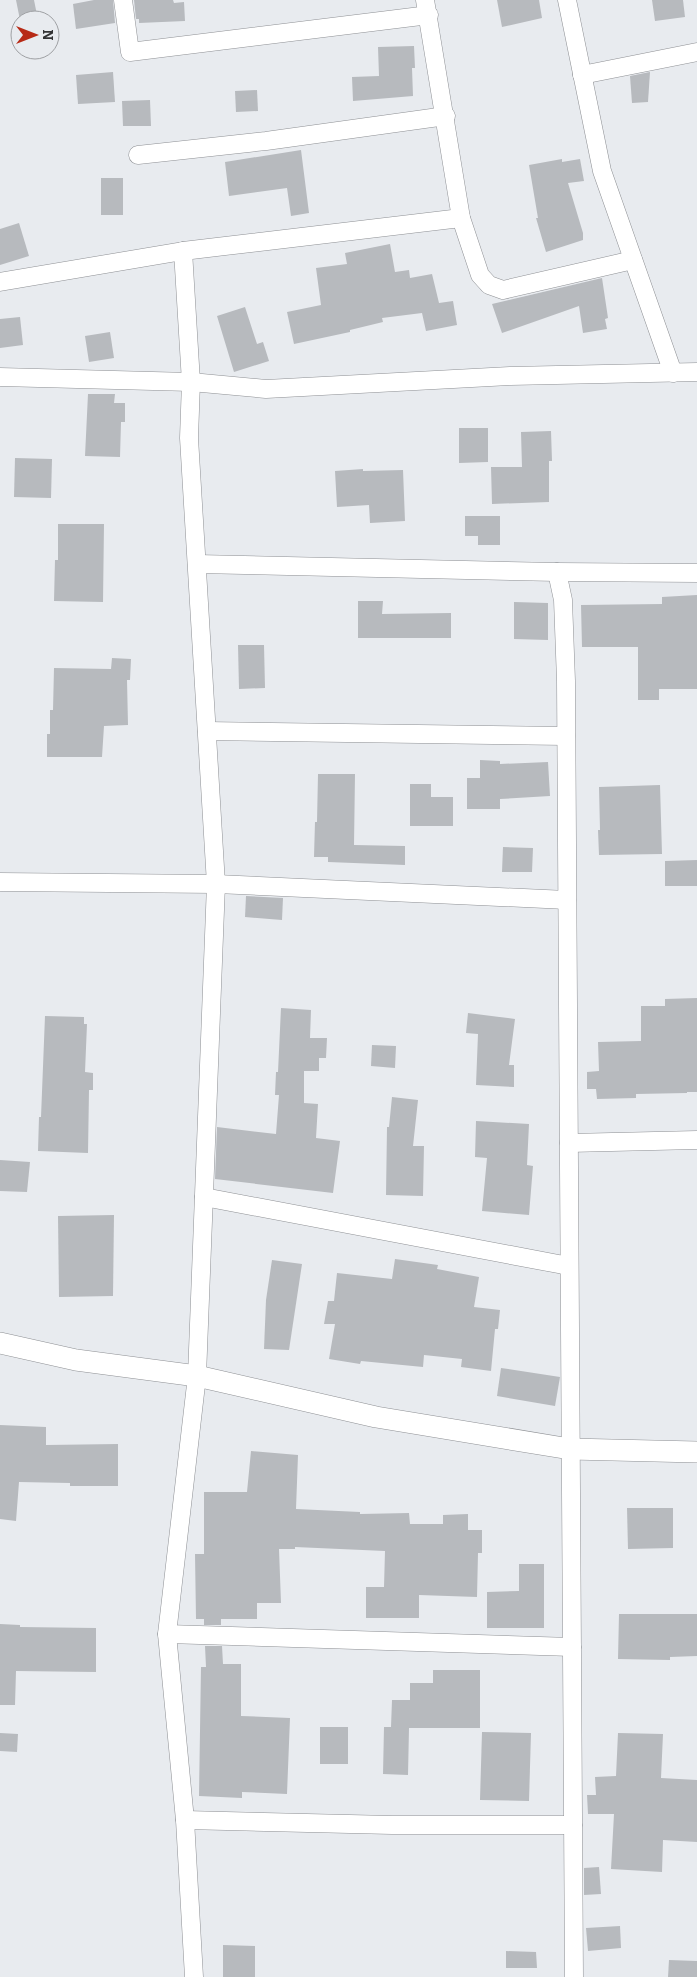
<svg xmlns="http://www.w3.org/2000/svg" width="697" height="1977" font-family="Bitter,serif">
  <rect width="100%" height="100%" fill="#e8ebef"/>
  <g fill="#b7babe">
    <polygon points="16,0 34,0 38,20 20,20"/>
    <polygon points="94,0 113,0 115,23 76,29 73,4"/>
    <polygon points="134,0 173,0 174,3 184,2 185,21 139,23 139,19 136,19"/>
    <polygon points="497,0 539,0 542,18 502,27"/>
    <polygon points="652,0 683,0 685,17 655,21"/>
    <polygon points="414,46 415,68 412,68 413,96 353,101 352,77 379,76 378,47"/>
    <polygon points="113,72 115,102 78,104 76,75"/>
    <polygon points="650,72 648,102 632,103 630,76"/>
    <polygon points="257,90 258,111 236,112 235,91"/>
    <polygon points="150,100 151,126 123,126 122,101"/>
    <polygon points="301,150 309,213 291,216 287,188 229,196 225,162"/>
    <polygon points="562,159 562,162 580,159 584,181 568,183 583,233 583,240 546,252 536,218 538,218 529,165"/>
    <rect x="101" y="178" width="22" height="37"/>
    <polygon points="19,223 29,256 0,265 0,229"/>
    <polygon points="390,244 395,272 409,270 410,278 432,274 439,303 453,301 457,325 426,331 422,313 382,318 383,322 350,330 350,332 294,344 287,312 321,305 316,268 347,264 345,253"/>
    <polygon points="602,278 608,318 605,319 607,329 583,333 579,306 502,333 492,304"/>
    <polygon points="245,307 257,344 263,342 269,361 234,372 217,316"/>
    <polygon points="20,317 23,345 0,348 0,319"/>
    <polygon points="110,332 114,358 89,362 85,336"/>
    <polygon points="88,394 115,394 114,403 125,403 125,422 121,422 120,457 85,456"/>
    <polygon points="459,428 488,428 488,462 459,463"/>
    <polygon points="551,431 552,461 549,461 549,502 492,504 491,467 522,467 521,432"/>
    <polygon points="15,458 52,459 51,498 14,497"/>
    <polygon points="363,469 363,471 403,470 405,521 370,523 369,505 337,507 335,471"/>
    <polygon points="465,516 500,516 500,545 478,545 478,536 465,536"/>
    <polygon points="58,524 104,524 103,602 54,601 55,560 58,560"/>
    <polygon points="697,595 697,689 659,689 659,700 638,700 638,647 582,647 581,605 662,604 662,597"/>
    <polygon points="358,601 383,601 382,614 451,613 451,638 358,638"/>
    <polygon points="514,602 548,603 548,640 514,639"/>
    <polygon points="238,645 264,645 265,688 239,689"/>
    <polygon points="112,658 131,659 130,680 127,680 128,725 104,726 102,757 47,757 47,734 50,734 50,710 53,710 54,668 111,669"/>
    <polygon points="480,760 500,761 500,764 548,762 550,796 500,799 500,809 467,809 467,778 480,778"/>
    <polygon points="318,774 355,774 354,845 405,846 405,865 328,862 328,857 314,857 315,822 317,822"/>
    <polygon points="410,784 431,784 431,797 453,797 453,826 410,826"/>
    <polygon points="660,785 662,854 599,855 598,830 600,830 599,787"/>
    <polygon points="503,847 533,848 532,872 502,872"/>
    <polygon points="697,860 697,886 665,886 665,861"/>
    <polygon points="246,896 283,898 282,920 245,917"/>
    <polygon points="697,998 697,1092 687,1092 687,1093 636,1094 636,1098 597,1099 596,1089 587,1089 587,1072 599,1071 598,1042 641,1041 641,1006 665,1006 665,999"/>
    <polygon points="281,1008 311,1010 310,1038 327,1038 326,1058 319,1058 319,1071 304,1071 304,1103 318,1104 316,1138 340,1141 333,1193 215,1179 217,1127 276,1134 279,1095 275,1095 276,1072 278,1072"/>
    <polygon points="468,1013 515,1019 509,1065 514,1065 514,1087 476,1085 478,1034 466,1033"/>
    <polygon points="45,1016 84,1017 84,1024 87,1024 85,1072 93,1073 93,1090 89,1090 88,1153 38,1151 39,1117 41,1117"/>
    <polygon points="372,1045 396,1046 395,1068 371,1066"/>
    <polygon points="392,1097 418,1100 413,1146 424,1146 423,1196 386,1195 387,1127 389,1127"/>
    <polygon points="476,1121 529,1124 527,1165 533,1166 529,1215 482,1211 487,1158 475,1157"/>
    <polygon points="0,1160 30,1162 27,1192 0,1191"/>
    <polygon points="114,1215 113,1296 59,1297 58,1216"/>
    <polygon points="395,1259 438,1265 437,1269 479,1277 474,1307 500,1310 498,1329 495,1329 491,1371 461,1367 462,1359 424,1355 423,1367 361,1361 360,1364 329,1359 335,1324 324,1324 328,1301 334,1301 337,1273 392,1279"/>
    <polygon points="272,1260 302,1264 289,1350 264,1349 266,1300"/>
    <polygon points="501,1368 560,1377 555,1406 497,1396"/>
    <polygon points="0,1425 46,1427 46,1445 118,1444 118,1486 70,1486 70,1483 19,1482 16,1521 0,1519"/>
    <polygon points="251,1451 298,1455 296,1509 360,1512 360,1514 409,1513 410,1524 443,1524 443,1515 468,1514 468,1530 482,1530 482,1553 478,1553 477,1597 419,1595 419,1618 366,1618 366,1587 384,1587 385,1551 295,1547 295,1549 279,1549 281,1603 257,1603 257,1619 221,1619 221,1625 204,1625 204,1619 196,1619 195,1554 204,1554 204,1492 247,1492"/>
    <polygon points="627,1508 673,1508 673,1548 628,1549"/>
    <polygon points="519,1564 544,1564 544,1628 487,1628 487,1592 519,1591"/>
    <polygon points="619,1614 697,1614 697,1656 670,1657 670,1660 618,1659"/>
    <polygon points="0,1624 20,1625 20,1627 96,1628 96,1672 16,1671 15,1705 0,1705"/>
    <polygon points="205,1646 222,1646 223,1664 241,1664 241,1716 290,1718 287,1794 242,1792 242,1798 199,1796 201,1667 206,1667"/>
    <polygon points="433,1670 480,1670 480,1728 409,1728 408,1775 383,1774 384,1727 391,1727 392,1700 410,1700 410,1683 433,1683"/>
    <rect x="320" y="1727" width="28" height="37"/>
    <polygon points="482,1732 531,1733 529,1801 480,1800"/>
    <polygon points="0,1733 18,1734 17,1752 0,1751"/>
    <polygon points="618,1733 663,1734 661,1778 697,1780 697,1842 663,1840 662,1872 611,1869 614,1814 588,1814 587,1795 596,1795 595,1777 616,1776"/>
    <polygon points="599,1867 601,1894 584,1895 584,1868"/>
    <polygon points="620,1926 621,1948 588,1951 586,1928"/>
    <polygon points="223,1945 255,1946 255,1977 223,1977"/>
    <polygon points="506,1951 536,1952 537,1968 506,1968"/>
    <polygon points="669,1960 697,1961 697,1977 668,1977"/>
  </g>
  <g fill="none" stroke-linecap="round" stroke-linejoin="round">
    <defs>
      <g id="minor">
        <polyline points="123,0 130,52 429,15"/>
        <polyline points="425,0 461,218 480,275 489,285 503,290 633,260"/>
        <polyline points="567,0 602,171 673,373"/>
        <polyline points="582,75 697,52"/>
        <polyline points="138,155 266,141 446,116"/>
        <polyline points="183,251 191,382 189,438 216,884 197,1376 167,1634 185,1820 194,1977"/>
        <polyline points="0,282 183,251 461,218"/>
        <polyline points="0,377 191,382 266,389 510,376 697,372"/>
        <polyline points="197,564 557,572 697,573"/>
        <polyline points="557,572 563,600 566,681 574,1977"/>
        <polyline points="207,731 566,736"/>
        <polyline points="0,882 216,884 567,900"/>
        <polyline points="569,1143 697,1140"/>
        <polyline points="204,1197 569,1266"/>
        <polyline points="167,1634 572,1647"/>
        <polyline points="185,1820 392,1825 573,1825"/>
      </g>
      <polyline id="tertiary" points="0,1343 76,1360 197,1376 376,1417 570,1449 697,1452"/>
    </defs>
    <use href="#minor" stroke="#8e9094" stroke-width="19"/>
    <use href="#tertiary" stroke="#8e9094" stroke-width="22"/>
    <use href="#minor" stroke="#fff" stroke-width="18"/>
    <use href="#tertiary" stroke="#fff" stroke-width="21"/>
  </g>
  <g transform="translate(35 35) rotate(90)"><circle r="24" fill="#e8ebef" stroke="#9fa1a4"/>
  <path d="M0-4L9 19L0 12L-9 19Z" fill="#b72a16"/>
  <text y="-8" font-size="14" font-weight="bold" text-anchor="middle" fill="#323334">N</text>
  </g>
</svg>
